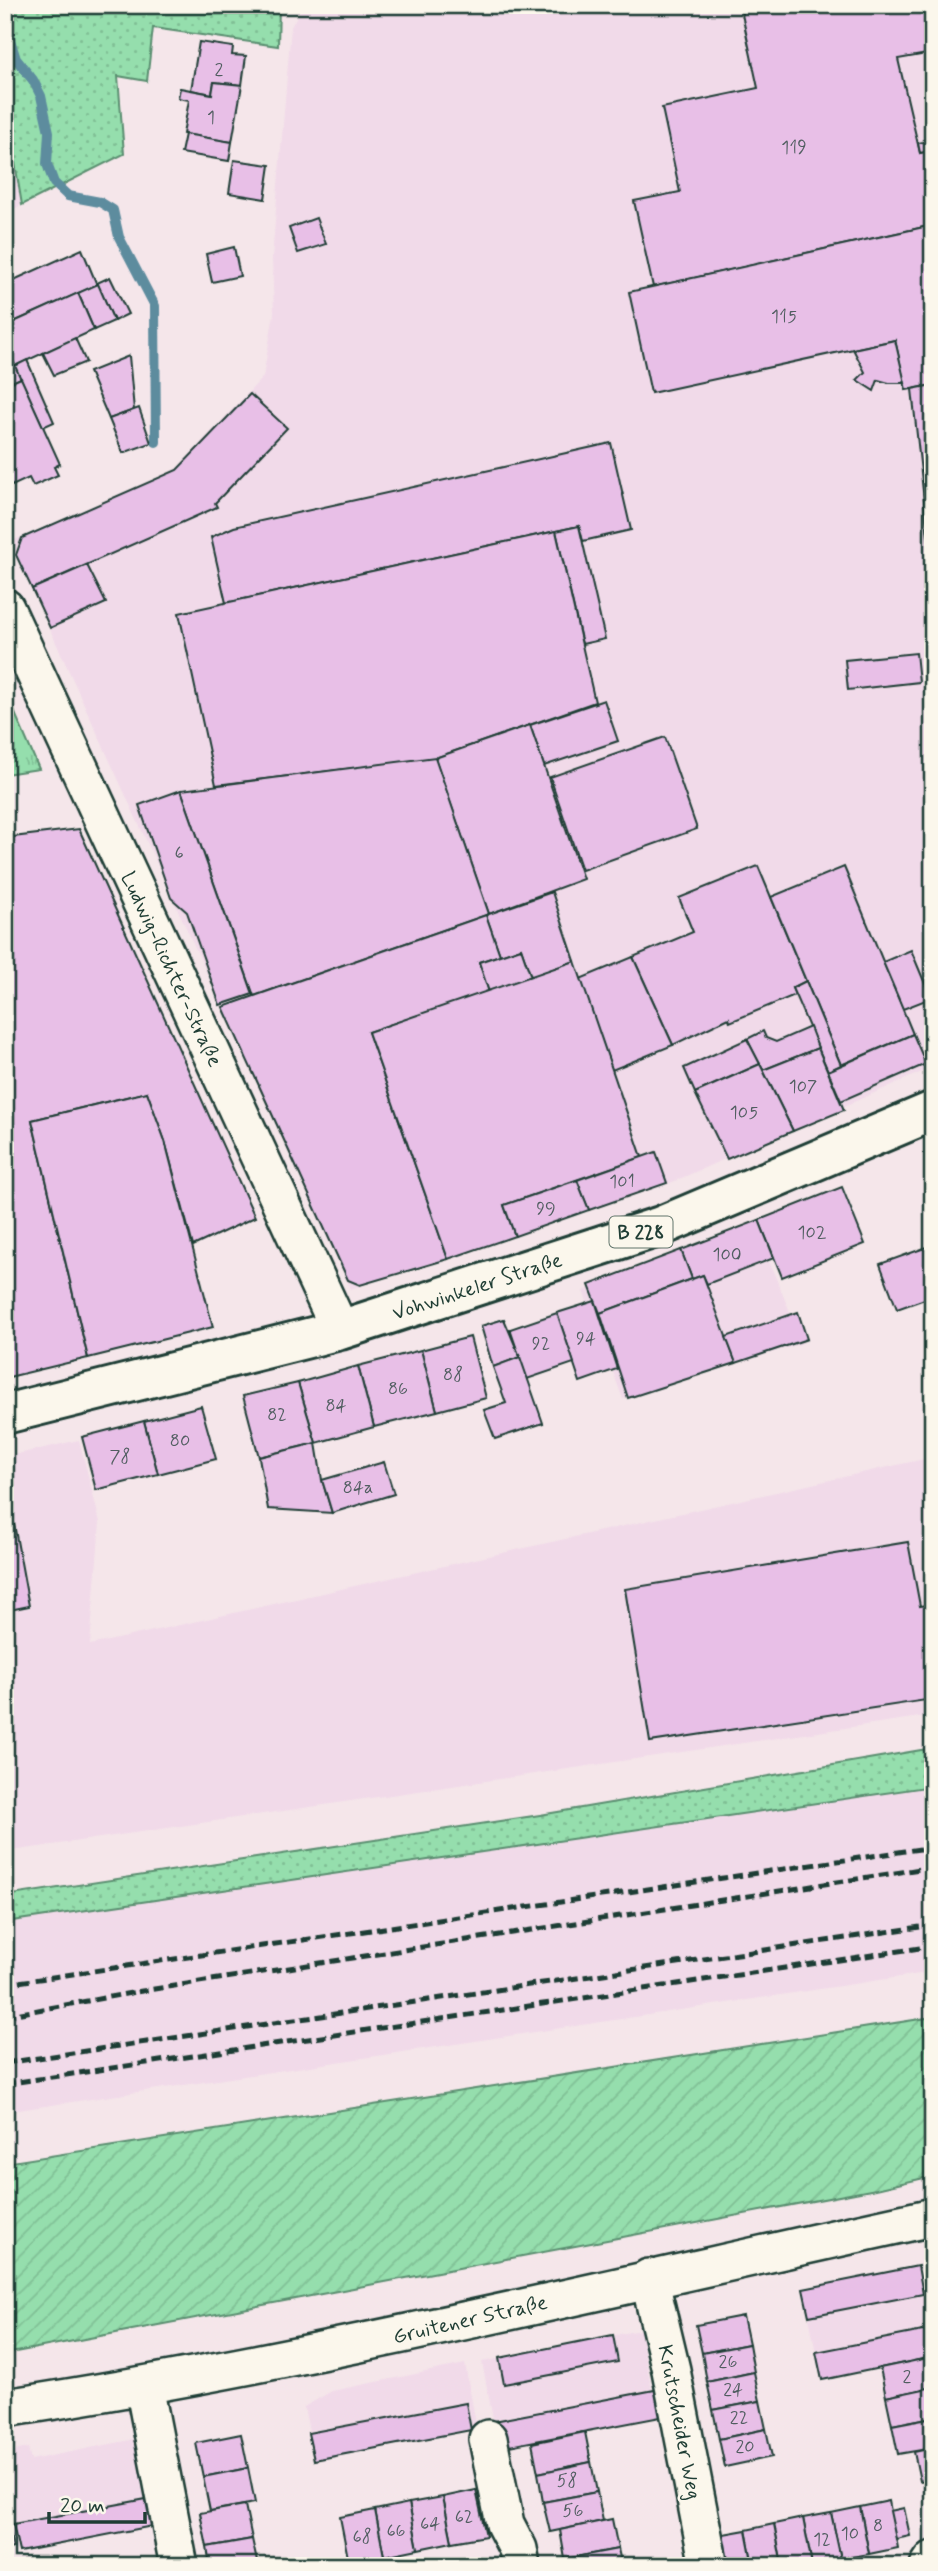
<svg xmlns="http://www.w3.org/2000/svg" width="938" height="2571" font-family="Mynerve,sans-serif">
  <defs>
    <pattern id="grass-dots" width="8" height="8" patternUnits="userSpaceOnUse" patternTransform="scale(1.75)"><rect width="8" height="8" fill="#95dead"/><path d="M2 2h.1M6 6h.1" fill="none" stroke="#80bf95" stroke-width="1.8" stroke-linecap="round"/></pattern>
    <pattern id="park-tufts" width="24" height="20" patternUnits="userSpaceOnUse" patternTransform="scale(1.75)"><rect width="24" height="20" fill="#95dead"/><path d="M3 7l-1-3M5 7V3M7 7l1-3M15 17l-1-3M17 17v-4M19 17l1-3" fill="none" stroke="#80bf95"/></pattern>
    <pattern id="garden-furrows" width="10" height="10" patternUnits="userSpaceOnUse" patternTransform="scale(1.75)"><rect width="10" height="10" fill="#95dead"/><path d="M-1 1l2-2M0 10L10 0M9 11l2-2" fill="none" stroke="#80bf95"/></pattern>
  </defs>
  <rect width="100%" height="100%" fill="#f5e6ea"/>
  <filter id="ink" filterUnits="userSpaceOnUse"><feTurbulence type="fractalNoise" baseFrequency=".0143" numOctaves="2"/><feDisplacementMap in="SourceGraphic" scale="14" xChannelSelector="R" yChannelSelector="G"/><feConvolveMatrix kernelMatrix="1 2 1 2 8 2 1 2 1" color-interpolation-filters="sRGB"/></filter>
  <g filter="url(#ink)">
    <g fill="#f1dae9">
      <polygon points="303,5 933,5 933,1067 668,1184 351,1289 10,542 176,469 263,377 274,314 272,258 291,27"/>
      <polygon points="5,103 22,205 5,214"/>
      <polygon points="755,1228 803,1343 623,1399 583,1291"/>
      <polygon points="79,1440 100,1522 90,1645 933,1457 933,1715 5,1852 5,1457"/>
      <polygon points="933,1786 933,1972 5,2112 5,1922"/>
      <polygon points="917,2266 930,2329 933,2329 933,2358 821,2380 804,2290"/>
      <polygon points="640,2330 652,2390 667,2387 672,2415 499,2449 482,2362"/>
      <polygon points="465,2364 477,2429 315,2461 304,2407 332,2391"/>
      <polygon points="145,2437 162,2525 19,2552 13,2548 5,2550 5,2453 28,2448 31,2460"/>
    </g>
    <g fill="url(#grass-dots)" stroke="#5a8e70" stroke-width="2">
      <polygon points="5,5 279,5 278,46 153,28 147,81 118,76 124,154 22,205 5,103"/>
      <polygon points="933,1748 933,1786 5,1922 5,1896 540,1815"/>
    </g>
    <polygon fill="url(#park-tufts)" stroke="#5a8e70" stroke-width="2" points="5,690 39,769 5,774"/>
    <polygon fill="url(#garden-furrows)" stroke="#5a8e70" stroke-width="2" points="933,2017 933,2176 876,2189 5,2354 5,2163"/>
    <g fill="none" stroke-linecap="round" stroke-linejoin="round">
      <polyline stroke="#5d8c9e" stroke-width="10" points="5,24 16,59 33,80 41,96 49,132 47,164 54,183 68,196 100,202 113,210 119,237 155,306 156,442"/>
    </g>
    <g fill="#e8bfe7" stroke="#1f3d34" stroke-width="2">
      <polygon points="740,5 933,5 933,53 898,59 920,153 933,150 933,225 653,287 634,201 680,192 662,108 758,88"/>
      <polygon points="199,42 233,47 232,55 246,56 242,85 214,82 212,94 191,90"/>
      <polygon points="214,82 242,85 232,142 183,134 189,100 178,98 180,88 212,94"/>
      <polygon points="185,134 232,142 229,161 181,153"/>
      <polygon points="933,140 933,150 920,153 918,143"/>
      <polygon points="234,160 270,165 265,199 229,193"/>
      <polygon points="316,218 326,244 298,253 289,228"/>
      <polygon points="933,225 933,385 906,390 895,340 651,393 629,292"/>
      <polygon points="234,247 240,276 212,282 206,254"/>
      <polygon points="82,249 97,285 5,326 5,284"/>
      <polygon points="110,277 128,314 114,321 97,283"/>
      <polygon points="98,284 114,321 94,330 78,293"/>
      <polygon points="78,293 94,330 15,366 5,344 5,326"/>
      <polygon points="75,338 86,362 54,375 43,353"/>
      <polygon points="895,340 905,383 889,383 878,380 874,391 857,380 865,372 853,349"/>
      <polygon points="5,344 21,378 5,385"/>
      <polygon points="129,356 134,410 109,419 89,372"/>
      <polygon points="27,360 54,422 43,427 15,366"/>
      <polygon points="21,378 60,464 54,467 58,475 33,486 29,478 12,486 5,472 5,385"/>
      <polygon points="933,385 933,584 912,389"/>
      <polygon points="250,394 287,428 215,503 217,507 32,589 16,555 22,538 177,470"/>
      <polygon points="139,408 151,443 123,453 109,419"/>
      <polygon points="611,443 631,530 583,541 579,526 226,603 211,537 234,527"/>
      <polygon points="579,526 605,639 582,644 556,531"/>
      <polygon points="556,531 595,702 435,758 216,785 179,613"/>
      <polygon points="87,565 106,603 50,628 32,589"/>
      <polygon points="916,653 919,682 848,690 845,660"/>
      <polygon points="604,700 618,741 544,766 530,725"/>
      <polygon points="530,725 583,879 489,914 435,758"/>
      <polygon points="665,737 697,829 582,870 550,777"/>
      <polygon points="435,757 489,914 254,996 181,790"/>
      <polygon points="181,790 253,994 220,1005 187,912 171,898 139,805"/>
      <polygon points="79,829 255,1217 193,1246 165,1141 147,1092 32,1120 88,1358 5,1378 5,838"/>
      <polygon points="758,866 806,981 792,988 795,995 730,1022 729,1018 673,1045 633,957 693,932 679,898"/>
      <polygon points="844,867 913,1034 841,1065 771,897"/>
      <polygon points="552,892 575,961 531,977 521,948 500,955 486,915"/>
      <polygon points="486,915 500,955 479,962 489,992 368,1032 448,1259 360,1285 348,1280 223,1007"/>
      <polygon points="521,948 531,977 489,992 479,962"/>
      <polygon points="911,950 931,998 903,1009 883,962"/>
      <polygon points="633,957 673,1045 612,1070 580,979"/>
      <polygon points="575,961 642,1157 504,1205 515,1236 448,1259 368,1032"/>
      <polygon points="806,981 841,1065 828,1071 792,988"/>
      <polygon points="810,1027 818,1048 763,1070 747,1039 763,1031 766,1038 776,1042"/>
      <polygon points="913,1034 926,1064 841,1101 828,1071"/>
      <polygon points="747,1039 760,1064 695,1093 684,1068"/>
      <polygon points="818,1048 844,1110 793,1131 763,1070"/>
      <polygon points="760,1064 793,1131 727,1159 695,1093"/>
      <polygon points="147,1092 165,1141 213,1327 88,1358 32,1120"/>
      <polygon points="656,1152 667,1183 589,1210 577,1180"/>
      <polygon points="577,1180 589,1210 515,1236 504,1205"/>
      <polygon points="842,1187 865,1244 782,1277 759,1220"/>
      <polygon points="759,1220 774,1258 707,1284 703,1275 692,1279 681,1250"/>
      <polygon points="933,1245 933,1296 897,1309 880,1264"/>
      <polygon points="681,1250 692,1279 600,1313 589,1285"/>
      <polygon points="703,1275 736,1363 628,1398 600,1313"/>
      <polygon points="595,1301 617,1369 580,1382 557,1313"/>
      <polygon points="798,1312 807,1339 736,1363 726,1337"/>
      <polygon points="557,1313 574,1363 527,1379 510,1329"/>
      <polygon points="504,1319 520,1357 493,1367 481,1326"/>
      <polygon points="470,1337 486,1398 437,1411 421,1350"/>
      <polygon points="421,1350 437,1411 374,1427 358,1366"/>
      <polygon points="520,1357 543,1423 495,1439 484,1410 506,1403 493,1367"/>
      <polygon points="358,1366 374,1427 316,1443 298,1383"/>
      <polygon points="298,1383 316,1443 259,1457 243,1396"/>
      <polygon points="201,1406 216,1459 158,1474 144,1421"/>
      <polygon points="144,1421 158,1474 96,1490 82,1437"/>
      <polygon points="316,1443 322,1480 332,1513 268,1509 259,1457"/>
      <polygon points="384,1462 394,1494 332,1513 322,1480"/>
      <polygon points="14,1524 29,1606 5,1611 5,1526"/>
      <polygon points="908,1542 920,1606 933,1604 933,1699 650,1742 625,1589"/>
      <polygon points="918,2266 923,2294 809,2316 803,2289"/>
      <polygon points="743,2316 749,2344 702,2353 696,2325"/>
      <polygon points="933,2329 933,2357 822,2380 816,2352"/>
      <polygon points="613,2335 618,2362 504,2384 499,2358"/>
      <polygon points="749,2344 754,2372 707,2382 702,2353"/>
      <polygon points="928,2358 933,2387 886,2397 880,2368"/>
      <polygon points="754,2372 760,2401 713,2410 707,2382"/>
      <polygon points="933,2387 933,2417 892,2425 886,2397"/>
      <polygon points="665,2388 671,2415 499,2448 494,2421"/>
      <polygon points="760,2401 766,2429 719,2439 713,2410"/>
      <polygon points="466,2403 471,2430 314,2460 308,2433"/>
      <polygon points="933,2417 933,2448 898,2454 892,2425"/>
      <polygon points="766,2429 772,2457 725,2467 719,2439"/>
      <polygon points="585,2432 591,2462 538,2473 532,2443"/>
      <polygon points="241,2434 248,2468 203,2477 196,2443"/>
      <polygon points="933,2448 933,2478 920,2481 914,2452"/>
      <polygon points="591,2462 597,2492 543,2502 538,2473"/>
      <polygon points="248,2468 255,2503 210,2511 203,2477"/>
      <polygon points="476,2490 486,2536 452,2542 443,2497"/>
      <polygon points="597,2492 603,2521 550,2532 543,2502"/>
      <polygon points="157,2497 163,2524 19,2552 13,2524"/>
      <polygon points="443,2497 452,2542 418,2549 409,2503"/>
      <polygon points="889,2501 898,2548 869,2554 860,2507"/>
      <polygon points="409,2503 418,2549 384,2556 375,2510"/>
      <polygon points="245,2505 252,2539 207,2547 200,2513"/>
      <polygon points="860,2507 869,2554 841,2559 831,2513"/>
      <polygon points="904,2508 910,2536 896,2539 890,2511"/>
      <polygon points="375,2510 384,2556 349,2563 340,2517"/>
      <polygon points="831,2513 841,2559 812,2565 803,2518"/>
      <polygon points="803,2518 812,2565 782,2566 774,2524"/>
      <polygon points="612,2519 618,2549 565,2559 560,2530"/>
      <polygon points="8,2520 13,2548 5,2550 5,2521"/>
      <polygon points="774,2524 782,2566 753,2566 746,2530"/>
      <polygon points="746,2530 753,2566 724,2566 718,2535"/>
      <polygon points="252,2539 258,2566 210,2566 207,2547"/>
      <polygon points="618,2549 622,2566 567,2566 565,2559"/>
    </g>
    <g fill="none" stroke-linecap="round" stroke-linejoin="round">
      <defs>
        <g id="minor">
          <polyline points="5,608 340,1330"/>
          <polyline points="649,2278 671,2370 709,2566"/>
          <polyline points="144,2386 179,2566"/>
          <path d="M5,2408C317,2360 624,2284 933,2217"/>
          <polyline points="488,2439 505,2524 518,2549 521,2566"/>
          <polyline points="929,2566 933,2560"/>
        </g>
        <polyline id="major" points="5,1414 340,1330 661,1226 933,1111"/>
      </defs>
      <use href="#minor" stroke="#1f3d34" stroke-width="42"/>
      <use href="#major" stroke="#1f3d34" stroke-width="44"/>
      <use href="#minor" stroke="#fbf7ec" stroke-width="37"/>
      <use href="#major" stroke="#fbf7ec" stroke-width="38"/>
      <g stroke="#1f3d34" stroke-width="5" stroke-dasharray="10 5" stroke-linecap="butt">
        <polyline points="5,1984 933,1847"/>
        <polyline points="5,2016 142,1991 933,1867"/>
        <polyline points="5,2063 933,1925"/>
        <polyline points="5,2084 933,1946"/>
      </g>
    </g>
  </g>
  <g text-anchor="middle" stroke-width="5" stroke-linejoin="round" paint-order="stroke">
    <g font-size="18" fill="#515e61">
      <text x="219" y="75">2</text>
      <text x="211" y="123">1</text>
      <text x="794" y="153">119</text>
      <text x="784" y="322">115</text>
      <text x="179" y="858">6</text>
      <text x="803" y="1092">107</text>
      <text x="744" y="1118">105</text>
      <text x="622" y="1187">101</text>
      <text x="546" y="1214">99</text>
      <text x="812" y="1238">102</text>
      <text x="727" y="1260">100</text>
      <text x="586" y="1344">94</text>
      <text x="541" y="1349">92</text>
      <text x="453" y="1380">88</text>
      <text x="398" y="1394">86</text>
      <text x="336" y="1411">84</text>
      <text x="277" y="1420">82</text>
      <text x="180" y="1446">80</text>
      <text x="120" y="1462">78</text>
      <text x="358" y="1493">84a</text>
      <text x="728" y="2367">26</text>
      <text x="907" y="2382">2</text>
      <text x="733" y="2395">24</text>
      <text x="739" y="2423">22</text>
      <text x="745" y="2452">20</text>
      <text x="567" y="2486">58</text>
      <text x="573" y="2516">56</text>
      <text x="464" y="2522">62</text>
      <text x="430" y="2529">64</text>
      <text x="878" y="2531">8</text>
      <text x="396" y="2536">66</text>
      <text x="850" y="2539">10</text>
      <text x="362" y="2542">68</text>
      <text x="822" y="2545">12</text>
    </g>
    <rect fill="#fbf7ec" stroke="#61756b" stroke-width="2" x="609.5" y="1216.5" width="63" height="31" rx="5"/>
    <g font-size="19" font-weight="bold" fill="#1f3d34">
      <text x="641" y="1239">B 228</text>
    </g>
    <g font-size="21" fill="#1f3d34" stroke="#fbf7ec">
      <text transform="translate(172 969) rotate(65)" y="7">Ludwig-Richter-Straße</text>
      <text transform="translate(477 1286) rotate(-18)" y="7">Vohwinkeler Straße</text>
      <text transform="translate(470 2319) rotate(-13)" y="7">Gruitener Straße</text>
      <text transform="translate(680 2422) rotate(79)" y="7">Krutscheider Weg</text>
    </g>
  </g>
  <rect width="938" height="2571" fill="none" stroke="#fbf7ec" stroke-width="28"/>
  <rect x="14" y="14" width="910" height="2543" fill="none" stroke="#1f3d34" stroke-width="2.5" filter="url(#ink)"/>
  <path d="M49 2512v10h96v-10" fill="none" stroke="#1f3d34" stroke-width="3.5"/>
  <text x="60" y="2512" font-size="21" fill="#1f3d34" stroke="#fbf7ec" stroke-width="5" paint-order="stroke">20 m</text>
</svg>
